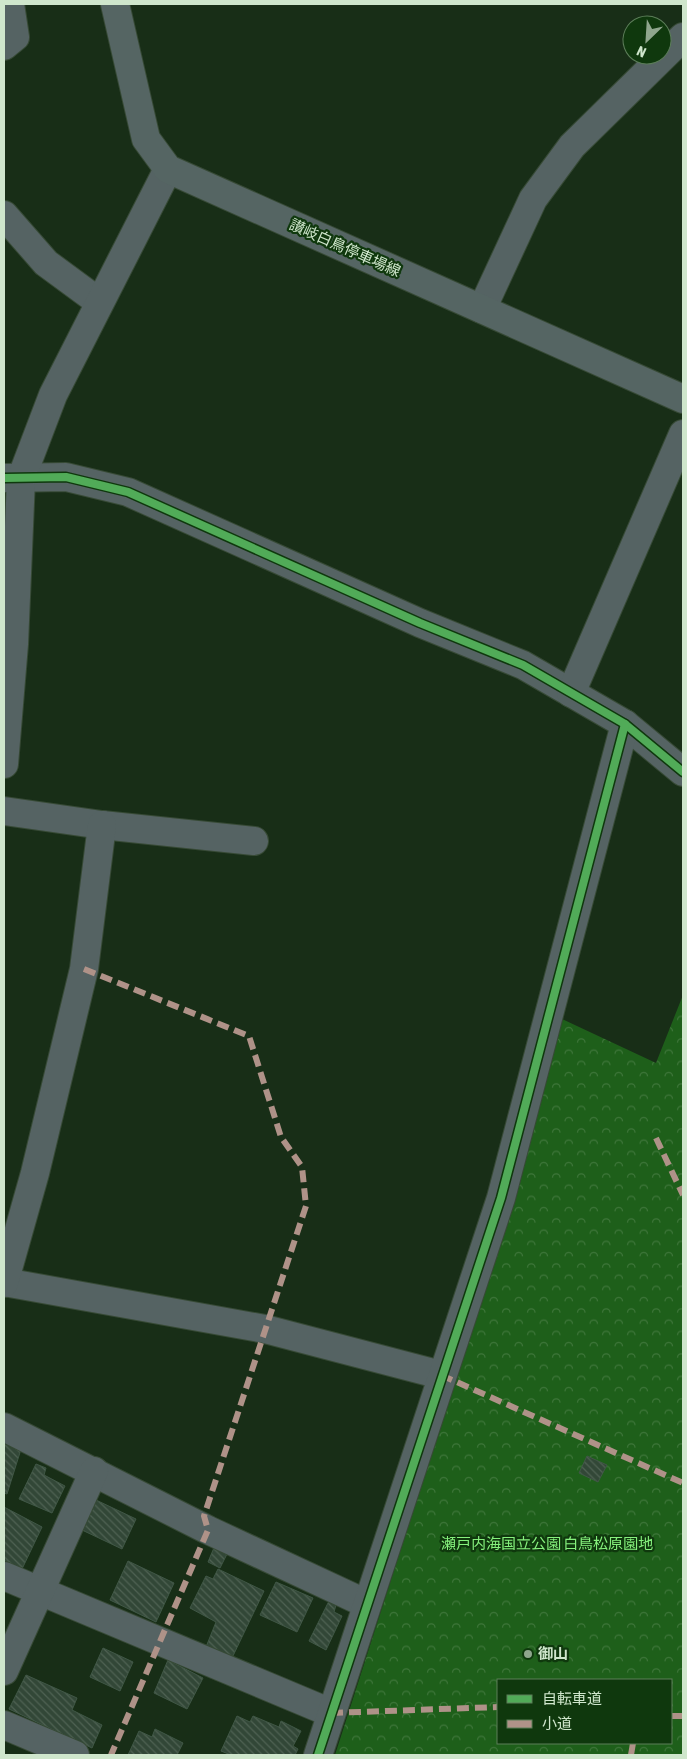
<svg xmlns="http://www.w3.org/2000/svg" width="687" height="1759" font-family="'Asap Condensed','Noto Sans JP',sans-serif">
  <defs>
    <pattern id="forest-crowns" width="20" height="18" patternUnits="userSpaceOnUse" patternTransform="scale(1.25)"><rect width="20" height="18" fill="#1e5f1a"/><path d="M2 6a3 3 0 1 1 6 0M12 15a3 3 0 1 1 6 0" fill="none" stroke="#3e763a"/></pattern>
    <pattern id="building-back-hatch" width="6" height="6" patternUnits="userSpaceOnUse" patternTransform="scale(1.25)"><rect width="6" height="6" fill="#324737"/><path d="M-1 5l2 2M0 0l6 6M5-1l2 2" fill="none" stroke="#4f6253"/></pattern>
  </defs>
  <rect width="100%" height="100%" fill="#182e17"/>
  <path fill="url(#forest-crowns)" fill-rule="evenodd" d="M683,995V1755H335L460,1364L562,1019L656,1063ZM498,1680H671V1743H498Z"/>
  <g fill="url(#building-back-hatch)" stroke="#405746">
    <polygon points="4,1438 22,1446 7,1494 4,1493"/>
    <polygon points="587,1456 607,1465 598,1482 579,1473"/>
    <polygon points="36,1464 46,1468 44,1475 65,1486 52,1513 19,1499"/>
    <polygon points="96,1500 136,1519 122,1549 82,1530"/>
    <polygon points="4,1507 42,1527 22,1569 4,1560"/>
    <polygon points="216,1543 229,1550 220,1568 208,1562"/>
    <polygon points="128,1561 174,1583 156,1622 110,1600"/>
    <polygon points="218,1569 264,1591 231,1660 206,1647 216,1622 190,1608 206,1576 213,1579"/>
    <polygon points="276,1582 313,1598 297,1632 260,1615"/>
    <polygon points="329,1601 336,1605 334,1612 342,1616 326,1650 309,1641"/>
    <polygon points="103,1648 133,1662 120,1691 90,1677"/>
    <polygon points="168,1660 203,1678 187,1709 154,1693"/>
    <polygon points="26,1675 77,1698 72,1710 102,1725 92,1748 9,1709"/>
    <polygon points="237,1716 250,1722 253,1716 279,1727 281,1721 301,1731 293,1746 298,1749 295,1755 231,1755 221,1751"/>
    <polygon points="155,1729 183,1743 177,1755 128,1755 139,1731 152,1737"/>
  </g>
  <g fill="none" stroke-linecap="round" stroke-linejoin="round">
    <defs>
      <g id="street">
        <polyline points="4,46 15,37 10,4"/>
        <polyline points="4,215 46,263 99,302"/>
        <polyline points="482,309 533,199 572,146 683,37"/>
        <polyline points="4,478 66,477 128,492 420,623 523,665 625,724 683,772"/>
        <polyline points="571,693 683,434"/>
        <polyline points="4,764 14,644 21,479 53,395 168,169"/>
        <polyline points="4,811 102,825 254,841"/>
        <polyline points="4,1282 265,1329 441,1375"/>
        <polyline points="4,1283 35,1173 84,969 102,825"/>
        <polyline points="4,1427 208,1530 367,1604"/>
        <polyline points="4,1576 331,1713"/>
        <polyline points="4,1671 94,1471"/>
        <polyline points="4,1725 75,1755"/>
        <polyline points="318,1755 501,1198 625,724"/>
      </g>
      <polyline id="secondary" points="115,4 146,139 168,169 683,399"/>
    </defs>
    <use href="#street" stroke="#374a36" stroke-width="30"/>
    <use href="#secondary" stroke="#374a36" stroke-width="30"/>
    <use href="#street" stroke="#556363" stroke-width="28"/>
    <use href="#secondary" stroke="#556563" stroke-width="28"/>
    <g stroke="#af9288" stroke-width="6" stroke-dasharray="12 6" stroke-linecap="butt">
      <polyline points="84,969 249,1036 281,1137 302,1167 306,1206 204,1516 208,1530 111,1755"/>
      <polyline points="656,1138 683,1195"/>
      <polyline points="441,1375 683,1483"/>
      <polyline points="331,1713 498,1707"/>
      <polyline points="671,1716 683,1716"/>
      <polyline points="631,1755 633,1743"/>
    </g>
    <defs>
      <g id="cycleway">
        <polyline points="4,478 66,477 128,492 420,623 523,665 625,724 683,772"/>
        <polyline points="318,1755 501,1198 625,724"/>
      </g>
    </defs>
    <use href="#cycleway" stroke="#0f380d" stroke-width="11"/>
    <use href="#cycleway" stroke="#51ab58" stroke-width="8"/>
  </g>
  <circle fill="#8fa68d" stroke="#0f380d" stroke-width="2" cx="528" cy="1654" r="5"/>
  <g text-anchor="middle" stroke-width="4.5" stroke-linejoin="round" paint-order="stroke">
    <g font-size="15" fill="#cfe6cc" stroke="#0f380d">
      <text transform="translate(345 248) rotate(24)" y="5">讃岐白鳥停車場線</text>
    </g>
    <g font-size="15" fill="#86f17d" stroke="#0f380d">
      <text x="547" y="1549">瀬戸内海国立公園 白鳥松原園地</text>
    </g>
    <g font-size="15" font-weight="bold" fill="#cfe6cc" stroke="#0f380d" text-anchor="start">
      <text x="538" y="1659">御山</text>
    </g>
  </g>
  <rect width="687" height="1759" fill="none" stroke="#cfe6cc" stroke-width="10"/>
  <rect x="497" y="1679" width="175" height="65" fill="#0f380d" stroke="#5c7e59"/>
  <rect x="507" y="1695" width="25" height="8" fill="#51ab58" stroke="#5c7e59"/>
  <text x="542" y="1704" font-size="15" fill="#cfe6cc">自転車道</text>
  <rect x="507" y="1720" width="25" height="8" fill="#af9288" stroke="#5c7e59"/>
  <text x="542" y="1729" font-size="15" fill="#cfe6cc">小道</text>
  <g transform="translate(647 40) rotate(205)"><circle r="24" fill="#0f380d" stroke="#5c7e59"/>
  <path d="M0-4L9 19L0 12L-9 19Z" fill="#8fa68d"/>
  <text y="-8" font-size="14" font-weight="bold" text-anchor="middle" fill="#cfe6cc">N</text>
  </g>
</svg>
